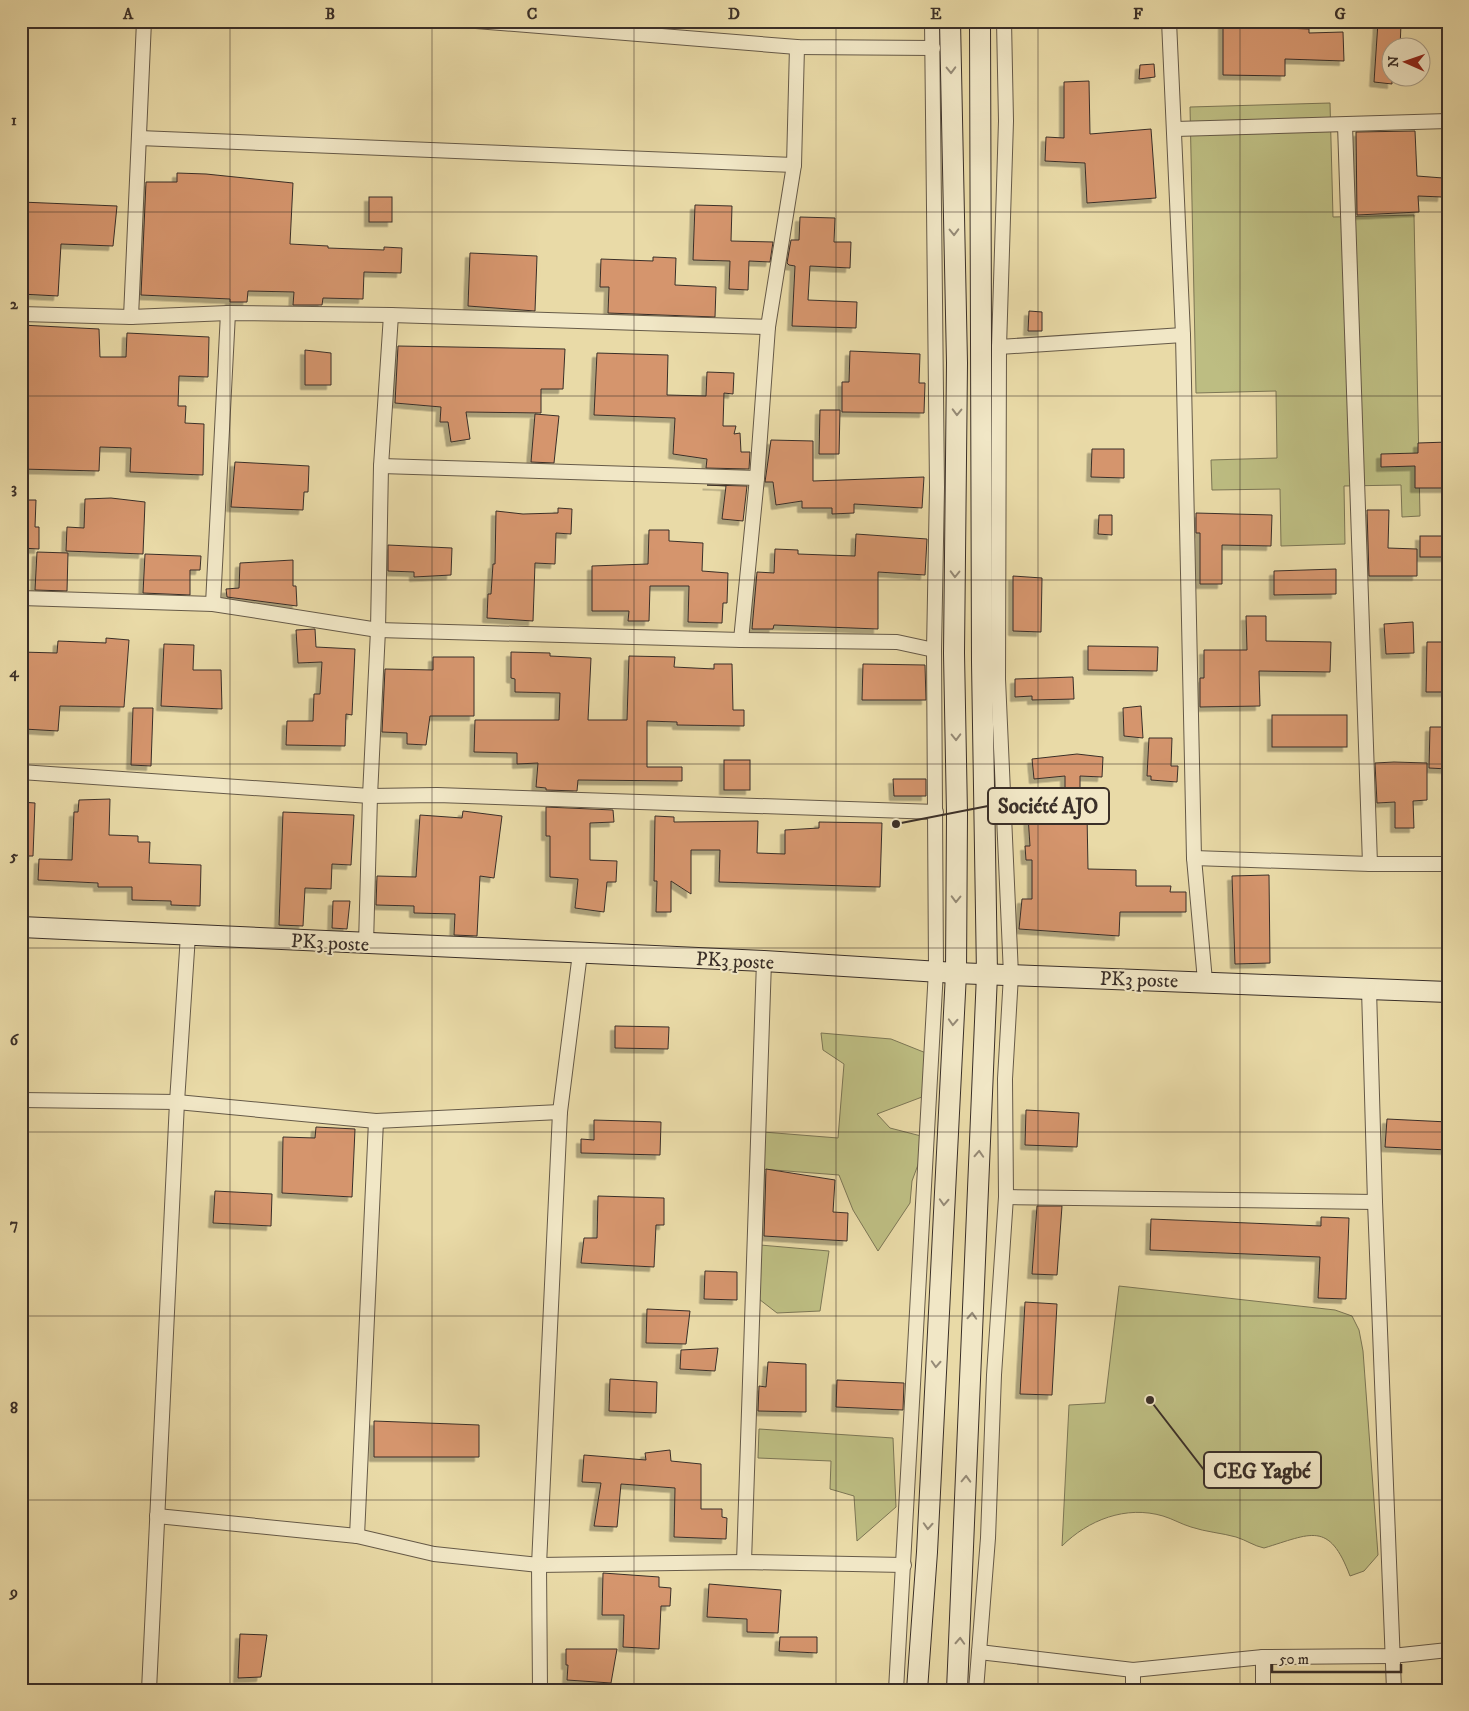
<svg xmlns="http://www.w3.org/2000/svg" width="1469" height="1711" font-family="'IM FELL DW Pica',serif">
  <defs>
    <filter id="shadow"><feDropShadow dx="-4.5" dy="4.5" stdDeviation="0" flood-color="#0004"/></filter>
  </defs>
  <rect width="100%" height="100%" fill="#e9daa7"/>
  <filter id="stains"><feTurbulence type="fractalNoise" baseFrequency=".004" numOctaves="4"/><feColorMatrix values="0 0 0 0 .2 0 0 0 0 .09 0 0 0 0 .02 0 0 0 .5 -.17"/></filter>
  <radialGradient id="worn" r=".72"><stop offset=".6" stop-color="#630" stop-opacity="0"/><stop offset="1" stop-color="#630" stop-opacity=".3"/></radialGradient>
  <g fill="#bdbd82" stroke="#7c7655">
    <polygon points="1330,103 1333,217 1414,215 1420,516 1402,517 1401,485 1344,486 1345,544 1281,546 1280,489 1212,490 1211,460 1277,458 1276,391 1196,393 1190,107"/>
    <polygon points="821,1033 891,1039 926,1053 926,1083 922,1097 877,1114 890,1128 921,1136 919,1162 912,1181 910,1203 878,1251 853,1210 839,1175 761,1169 763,1132 838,1138 844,1064 823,1050"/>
    <polygon points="760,1245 829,1251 820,1311 777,1313 755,1296"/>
    <path d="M1119,1286L1335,1310L1352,1316L1359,1330L1363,1351L1378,1555L1364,1571L1350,1576C1329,1520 1311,1534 1264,1548C1254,1546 1246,1540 1236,1537C1222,1533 1206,1532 1191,1527C1181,1524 1173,1519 1163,1516C1126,1505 1088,1520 1062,1546L1069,1405L1105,1403Z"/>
    <polygon points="759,1429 893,1438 896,1507 857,1541 854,1496 830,1489 831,1461 758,1458"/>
  </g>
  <g fill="#d5956d" stroke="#3a2f28" filter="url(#shadow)">
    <polygon points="1223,21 1285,21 1285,28 1309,29 1309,33 1343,32 1344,61 1285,59 1285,76 1223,75"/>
    <polygon points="1378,22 1401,24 1400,48 1392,48 1392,84 1374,82"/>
    <polygon points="1154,64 1155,77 1139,79 1140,65"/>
    <polygon points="1089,81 1090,134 1151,129 1156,198 1087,203 1085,163 1045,161 1046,137 1064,138 1064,82"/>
    <polygon points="1415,131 1417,176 1443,178 1442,197 1418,196 1419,212 1357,215 1356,132"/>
    <polygon points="177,173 206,174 293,183 290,244 328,246 328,248 384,250 384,247 402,248 401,273 364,272 363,299 323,298 322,305 293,305 294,292 248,291 247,302 230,302 230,299 141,295 146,182 177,182"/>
    <rect x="369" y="197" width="23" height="25"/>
    <polygon points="21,202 117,206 113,246 61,244 58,296 21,294"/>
    <polygon points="695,205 732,206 731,241 773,242 770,262 749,261 748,290 729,289 730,261 693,260"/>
    <polygon points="800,217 835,218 834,242 851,242 850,268 810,266 808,300 857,302 856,328 792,326 795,266 789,265 787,263 791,240 799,240"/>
    <polygon points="470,253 537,256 535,311 468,306"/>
    <polygon points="653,257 676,258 675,285 716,287 715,317 608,313 609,287 600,287 601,259 653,261"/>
    <polygon points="1029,311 1042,312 1042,331 1028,331"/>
    <polygon points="21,325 99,329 100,357 126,357 127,333 209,337 208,377 179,376 178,406 186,406 185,423 204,424 203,475 130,472 131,448 100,447 99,471 21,469"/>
    <polygon points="398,346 565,349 563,389 541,389 541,413 466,412 470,439 451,442 448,422 440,422 441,407 395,403"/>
    <polygon points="305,350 331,353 331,385 305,385"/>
    <polygon points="850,351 920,354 919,383 925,383 924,413 842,412 842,382 849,382"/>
    <polygon points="597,353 668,355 667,395 706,396 707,372 734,373 733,394 724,393 723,426 736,426 734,434 740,433 741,452 750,452 749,469 706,468 707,459 673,454 675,418 594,415"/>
    <polygon points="820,410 840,410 839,454 819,454"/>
    <polygon points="535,414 559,416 554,463 531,462"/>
    <polygon points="771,440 813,441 813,481 924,477 922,508 854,504 854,513 832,514 832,508 802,508 802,501 776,505 773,482 765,482"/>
    <polygon points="1448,442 1448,488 1415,488 1415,466 1381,467 1381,454 1418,453 1418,443"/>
    <polygon points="1092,449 1124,449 1124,478 1091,477"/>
    <polygon points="235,462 309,466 308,492 304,492 303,510 231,507"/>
    <polygon points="707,485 747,486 743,521 722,519 726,486"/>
    <polygon points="111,498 145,502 143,554 66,551 67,527 84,528 85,499"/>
    <polygon points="21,500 36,500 35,527 39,527 39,549 21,548"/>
    <polygon points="558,508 572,509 571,534 556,533 555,564 535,563 533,621 487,618 488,594 491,594 493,564 495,564 496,511 523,514 558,513"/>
    <polygon points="1367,510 1389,510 1388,548 1417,549 1417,576 1369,576"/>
    <polygon points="1196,513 1272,515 1271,546 1222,545 1222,584 1200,584 1200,533 1196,533"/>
    <polygon points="1099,515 1112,515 1112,535 1098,534"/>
    <polygon points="649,530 669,530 669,541 703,543 702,571 728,573 727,603 723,603 722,623 688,622 689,586 650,586 649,621 628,621 629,611 592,611 592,566 648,564"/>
    <polygon points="856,534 927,539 925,575 878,572 878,629 774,625 773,629 752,629 757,572 774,573 775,549 798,550 798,554 855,556"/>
    <rect x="1420" y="536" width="28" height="21"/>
    <polygon points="388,545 452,548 451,575 414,577 414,572 388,571"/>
    <polygon points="37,552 68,553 67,591 35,590"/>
    <polygon points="145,554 201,556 200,570 190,570 190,595 143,593"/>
    <polygon points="293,560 293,586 296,586 297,606 227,597 226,589 239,588 240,563"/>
    <polygon points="1336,569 1336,594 1274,595 1274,571"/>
    <polygon points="1013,576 1042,578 1041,632 1013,631"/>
    <polygon points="1246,616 1266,616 1266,641 1331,642 1330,672 1259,671 1260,706 1200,707 1200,678 1204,678 1204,650 1247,650"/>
    <polygon points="1413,622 1414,653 1386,654 1384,624"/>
    <polygon points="315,629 316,647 355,649 352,715 346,714 345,746 286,745 287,721 313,721 314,694 320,694 322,662 298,663 296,630"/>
    <polygon points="106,638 129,640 124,707 60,706 58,731 24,729 25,703 21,702 21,652 57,653 58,641 106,643"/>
    <polygon points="1427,642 1448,642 1448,692 1426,692"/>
    <polygon points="164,644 194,645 193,670 221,670 222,709 161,706"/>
    <polygon points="1088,646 1158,647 1157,671 1088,670"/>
    <polygon points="511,652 550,653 550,656 591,658 588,720 627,720 629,656 675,657 674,667 714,669 714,664 732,664 733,710 744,710 744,726 677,725 677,722 647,721 647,767 682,767 682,781 578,780 577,791 546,790 546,788 536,787 538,763 517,764 517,753 474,752 475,720 559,720 560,693 515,692 515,679 511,678"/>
    <polygon points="433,657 474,657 474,716 430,716 426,745 407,744 407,733 382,732 385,669 433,670"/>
    <polygon points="863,664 925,665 926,700 862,700"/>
    <polygon points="1073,677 1074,699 1032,700 1032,696 1015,697 1015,679"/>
    <polygon points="1141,706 1143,738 1124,736 1123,708"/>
    <polygon points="133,708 153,708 151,766 131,765"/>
    <rect x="1272" y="715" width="75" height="32"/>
    <polygon points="1430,727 1448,727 1448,769 1429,768"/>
    <polygon points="1149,738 1172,738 1171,766 1178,766 1177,782 1151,780 1151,776 1147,776"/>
    <polygon points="1077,754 1103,757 1102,777 1080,776 1080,814 1087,814 1088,869 1136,870 1136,886 1171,886 1170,892 1186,892 1186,912 1120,912 1119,936 1019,929 1022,899 1032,899 1032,860 1026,860 1025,846 1030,846 1028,816 1065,815 1065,776 1034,779 1032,759"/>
    <rect x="724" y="760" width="26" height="30"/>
    <polygon points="1394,762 1427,763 1427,800 1413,801 1414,828 1395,828 1395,802 1377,803 1375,763"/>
    <polygon points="893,779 926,779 926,796 894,796"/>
    <polygon points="110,799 109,835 138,836 138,842 150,842 149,863 201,865 200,906 171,905 171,901 132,900 132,887 98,887 98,883 38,880 39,859 72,860 74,812 78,812 79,800"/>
    <polygon points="21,802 35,803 33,856 21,856"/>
    <polygon points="546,807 613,810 614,822 590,823 590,860 617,861 616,882 607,882 604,912 575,908 578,879 550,877 550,836 546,836"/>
    <polygon points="463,811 502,816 494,878 480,876 477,936 454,935 455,914 414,913 414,906 376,905 377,876 416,877 420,815 462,818"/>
    <polygon points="283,812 354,815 351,865 332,864 331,889 305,888 303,926 279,925"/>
    <polygon points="655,816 674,817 674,822 758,821 757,853 785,854 785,830 819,828 819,822 882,823 880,887 719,882 720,850 691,850 691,894 671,881 671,912 656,912 657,881 654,881"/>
    <polygon points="1269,875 1270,963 1235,964 1232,876"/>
    <polygon points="333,901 350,901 347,929 332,928"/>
    <polygon points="615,1026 669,1027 668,1049 615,1048"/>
    <polygon points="1026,1110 1079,1113 1077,1147 1025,1145"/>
    <polygon points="1387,1119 1448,1122 1448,1150 1385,1147"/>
    <polygon points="594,1120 661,1122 660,1155 581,1153 581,1139 594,1140"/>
    <polygon points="316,1127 355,1129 352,1197 282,1193 283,1137 315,1138"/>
    <polygon points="766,1169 835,1180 833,1212 848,1213 847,1241 764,1236"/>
    <polygon points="215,1191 272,1194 271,1226 213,1223"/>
    <polygon points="598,1196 664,1198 664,1225 656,1225 654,1267 581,1263 584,1238 597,1238"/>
    <polygon points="1037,1206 1062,1206 1057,1275 1032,1274"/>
    <polygon points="1321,1217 1349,1218 1346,1299 1318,1298 1320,1257 1150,1250 1151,1219 1321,1226"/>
    <polygon points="705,1271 737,1272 737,1300 704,1299"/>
    <polygon points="1025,1302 1057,1304 1052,1395 1020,1394"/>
    <polygon points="647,1309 690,1311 686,1344 646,1343"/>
    <polygon points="718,1348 715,1371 680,1369 681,1350"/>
    <polygon points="768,1362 806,1364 806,1412 758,1411 759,1386 766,1387"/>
    <polygon points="610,1379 657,1382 656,1413 609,1411"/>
    <polygon points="837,1380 904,1383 903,1410 836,1407"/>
    <polygon points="374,1421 479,1425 479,1457 374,1457"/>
    <polygon points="670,1450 671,1461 701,1464 701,1509 722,1509 722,1517 727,1518 726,1539 674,1537 675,1488 621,1484 617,1527 594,1526 601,1483 582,1482 584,1455 646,1460 645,1453"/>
    <polygon points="603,1573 659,1577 659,1587 671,1588 670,1606 661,1606 659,1649 623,1647 624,1615 602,1615"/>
    <polygon points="709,1584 781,1590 778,1633 747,1632 747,1619 707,1617"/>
    <polygon points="240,1634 267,1635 261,1677 238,1678"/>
    <polygon points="780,1637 817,1637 817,1653 779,1651"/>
    <polygon points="566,1649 617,1649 611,1683 567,1680 568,1665 566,1665"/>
  </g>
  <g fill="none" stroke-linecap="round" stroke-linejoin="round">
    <defs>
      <g id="street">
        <polyline points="476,21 797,47 933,48"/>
        <polyline points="1169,21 1183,335 1194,858 1205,981"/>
        <polyline points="1345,125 1370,864"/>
        <polyline points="1175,129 1448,121"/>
        <polyline points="139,138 794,165"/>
        <polyline points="21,314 131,317 228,313 391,315 768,327"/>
        <polyline points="131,317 144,21"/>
        <polyline points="999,347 1183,335"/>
        <polyline points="381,466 757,478"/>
        <polyline points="21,598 213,604 378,630 741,640 897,642 934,650"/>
        <polyline points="213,604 228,313"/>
        <polyline points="741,640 757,478 768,327 794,165 797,47"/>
        <polyline points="21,772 370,796 437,795 936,812"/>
        <polyline points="1194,858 1370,864 1448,864"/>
        <polyline points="366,944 370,796 378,630 381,466 391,315"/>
        <polyline points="1369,989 1375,1202 1394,1690"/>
        <polyline points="21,1100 177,1102 376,1121 560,1112"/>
        <polyline points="1006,1197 1375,1202"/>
        <polyline points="157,1516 357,1536 434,1554 539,1565 744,1562 904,1565"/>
        <polyline points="357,1536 376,1121"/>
        <polyline points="744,1562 764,961"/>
        <polyline points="979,1652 1133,1670 1263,1657 1392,1656 1448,1650"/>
        <polyline points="1263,1657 1263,1690"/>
        <polyline points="1133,1670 1133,1690"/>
        <polyline points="149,1690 177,1102 188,935"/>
        <polyline points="540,1690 539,1565 560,1112 580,953"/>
        <polyline points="896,1690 936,970 934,650 937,487 932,21"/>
        <polyline points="976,1690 988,1538 994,1375 1006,1197 1005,1079 1011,975 998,679 999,347 1006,121 1004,21"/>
      </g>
      <g id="secondary">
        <polyline points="21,927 764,961 956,973 1448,992"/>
        <polyline points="917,1690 927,1552 956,973 957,814 954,653 957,363 950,21"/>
        <polyline points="957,1690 987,974 982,662 980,21"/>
      </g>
    </defs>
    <use href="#street" stroke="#665a48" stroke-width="16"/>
    <use href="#secondary" stroke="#3a2f28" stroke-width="22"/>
    <use href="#street" stroke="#f1e7c6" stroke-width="14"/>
    <use href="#secondary" stroke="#f1e7c6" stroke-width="20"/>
  </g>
  <defs><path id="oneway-chevron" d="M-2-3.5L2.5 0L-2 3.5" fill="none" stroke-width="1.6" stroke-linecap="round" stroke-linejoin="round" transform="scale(1.25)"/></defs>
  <g stroke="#968b77">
    <use href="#oneway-chevron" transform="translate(951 70) rotate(89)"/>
    <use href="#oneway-chevron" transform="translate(954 232) rotate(89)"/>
    <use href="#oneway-chevron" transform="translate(957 412) rotate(91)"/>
    <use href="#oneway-chevron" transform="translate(955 574) rotate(91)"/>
    <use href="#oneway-chevron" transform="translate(956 737) rotate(89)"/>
    <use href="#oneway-chevron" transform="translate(956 899) rotate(91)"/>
    <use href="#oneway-chevron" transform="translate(953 1022) rotate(93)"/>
    <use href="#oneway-chevron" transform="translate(979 1154) rotate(-87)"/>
    <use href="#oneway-chevron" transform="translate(944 1202) rotate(93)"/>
    <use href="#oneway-chevron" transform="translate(972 1316) rotate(-87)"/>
    <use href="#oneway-chevron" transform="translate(936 1364) rotate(93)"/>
    <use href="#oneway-chevron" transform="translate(966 1479) rotate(-88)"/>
    <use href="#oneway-chevron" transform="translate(928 1526) rotate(93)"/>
    <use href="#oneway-chevron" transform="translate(960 1641) rotate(-87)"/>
  </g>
  <path fill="none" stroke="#3a2f28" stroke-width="1" stroke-opacity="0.55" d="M230,21V1690M432,21V1690M634,21V1690M836,21V1690M1038,21V1690M1240,21V1690M21,212H1448M21,396H1448M21,580H1448M21,764H1448M21,948H1448M21,1132H1448M21,1316H1448M21,1500H1448"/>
  <g text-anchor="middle" stroke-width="4" stroke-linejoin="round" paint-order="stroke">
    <g font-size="20" fill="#3a2f28" stroke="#f1e7c6">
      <text transform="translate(330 942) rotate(3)" y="7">PK3 poste</text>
      <text transform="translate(735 960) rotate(3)" y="7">PK3 poste</text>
      <text transform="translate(1139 979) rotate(2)" y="7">PK3 poste</text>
    </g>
  </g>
  <path fill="none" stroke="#3a2f28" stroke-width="2" d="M896 824L988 806M1150 1400L1204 1470"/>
  <g fill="#3a2f28" stroke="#f1e7c6" stroke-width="2">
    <circle cx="896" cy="824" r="5"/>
    <circle cx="1150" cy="1400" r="5"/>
  </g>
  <g fill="#f1e7c6" stroke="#3a2f28" stroke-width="2">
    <rect x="988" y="788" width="121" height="36" rx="5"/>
    <rect x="1204" y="1452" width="117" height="36" rx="5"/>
  </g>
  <g font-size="21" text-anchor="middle" font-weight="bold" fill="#3a2f28">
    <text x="1048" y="813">Société AJO</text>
    <text x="1262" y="1478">CEG Yagbé</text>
  </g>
  <rect width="1469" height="1711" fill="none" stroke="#e9daa7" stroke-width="55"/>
  <g transform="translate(1406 62) rotate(272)"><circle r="24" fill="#f1e7c6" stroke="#a89d87"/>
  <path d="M0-4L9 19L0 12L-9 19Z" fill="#8f2418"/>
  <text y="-8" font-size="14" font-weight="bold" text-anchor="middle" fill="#3a2f28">N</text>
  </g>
  <path d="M1272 1664v8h129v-8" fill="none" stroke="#3a2f28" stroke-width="2.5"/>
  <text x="1279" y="1664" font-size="15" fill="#3a2f28" stroke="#f1e7c6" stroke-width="4" paint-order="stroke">50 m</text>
  <rect x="28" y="28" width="1414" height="1656" fill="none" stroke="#3a2f28" stroke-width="2"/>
  <g font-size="16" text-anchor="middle" font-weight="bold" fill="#3a2f28">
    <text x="128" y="19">A</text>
    <text x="330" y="19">B</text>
    <text x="532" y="19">C</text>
    <text x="734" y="19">D</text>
    <text x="936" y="19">E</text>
    <text x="1138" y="19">F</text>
    <text x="1340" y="19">G</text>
    <text x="14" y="125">1</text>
    <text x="14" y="309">2</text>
    <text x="14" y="493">3</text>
    <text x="14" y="677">4</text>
    <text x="14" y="861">5</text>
    <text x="14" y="1045">6</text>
    <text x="14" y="1229">7</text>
    <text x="14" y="1413">8</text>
    <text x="14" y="1597">9</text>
  </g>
  <rect width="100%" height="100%" filter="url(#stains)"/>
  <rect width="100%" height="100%" fill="url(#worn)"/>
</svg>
